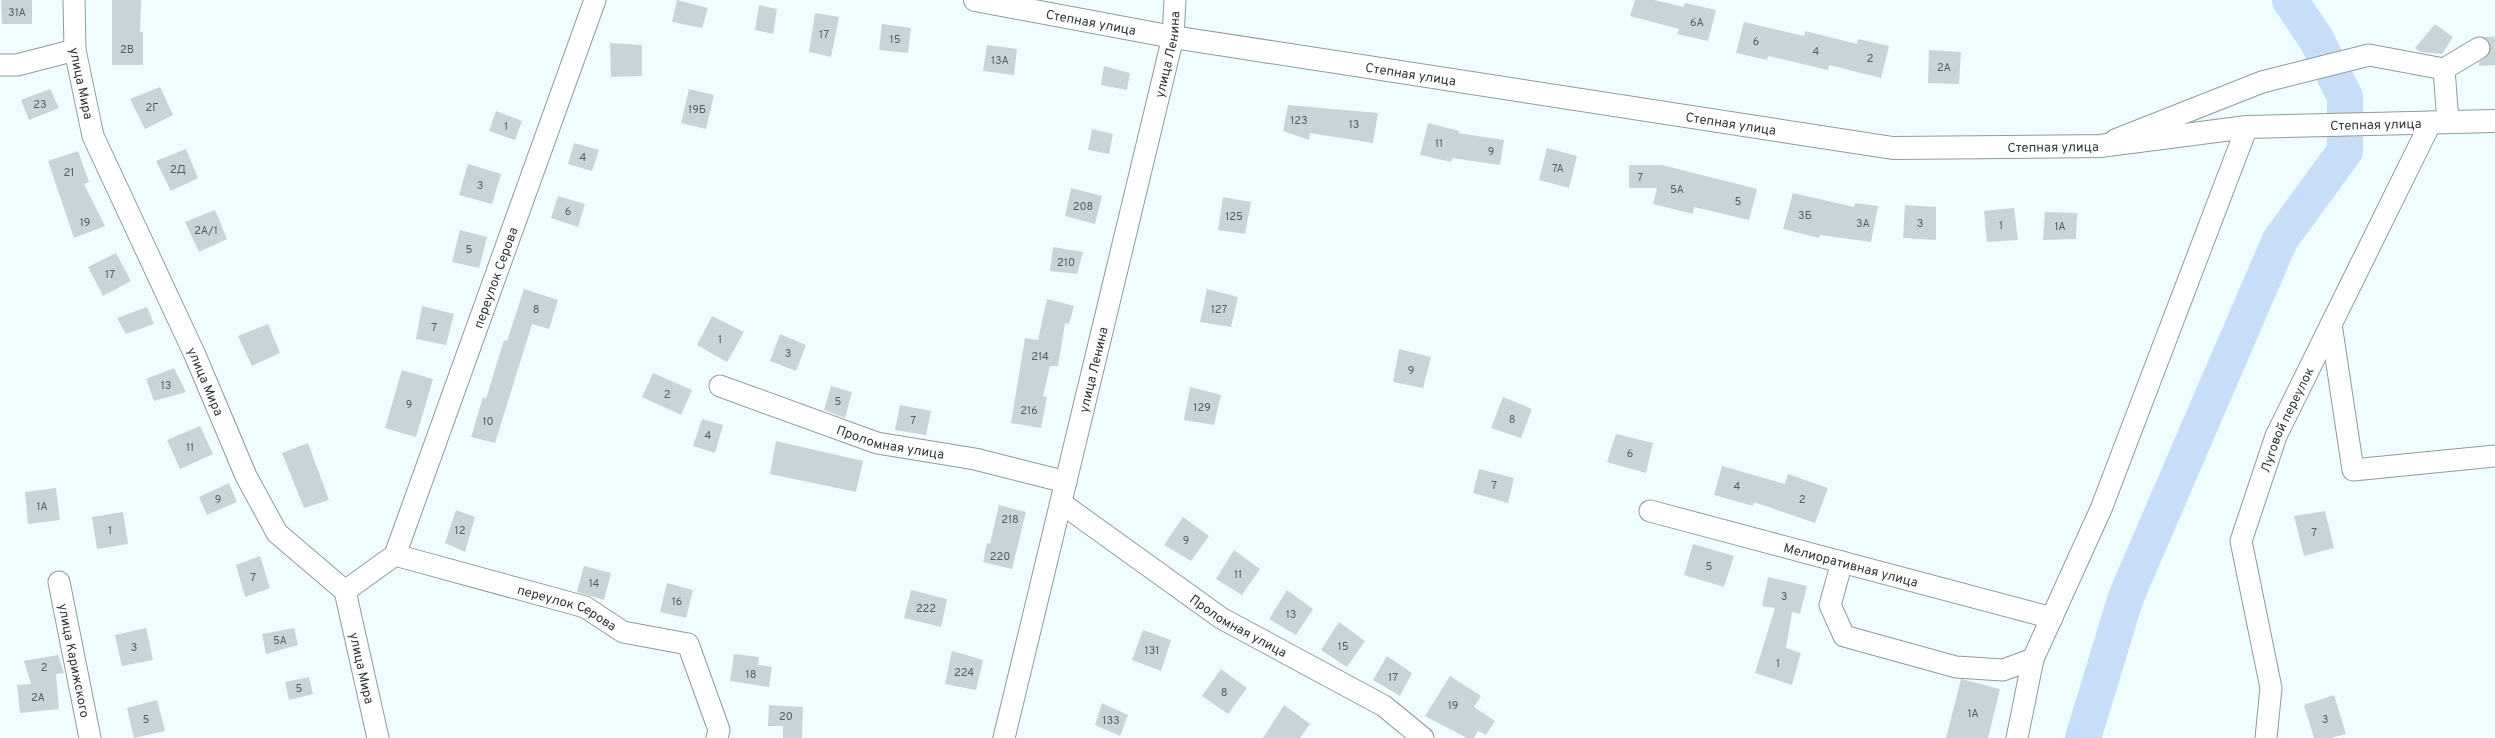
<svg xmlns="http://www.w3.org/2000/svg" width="2495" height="738" font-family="Overpass,sans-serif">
  <rect width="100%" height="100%" fill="#f0fdfe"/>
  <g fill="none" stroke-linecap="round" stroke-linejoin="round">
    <polyline stroke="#c8def8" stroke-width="36" points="2083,738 2126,597 2280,240 2345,151 2345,97 2316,39 2290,0"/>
  </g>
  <g fill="#c9d4d9">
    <polygon points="1,0 32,0 32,24 2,24"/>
    <polygon points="112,0 141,0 140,32 143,32 143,65 112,65"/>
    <polygon points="677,0 708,8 702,28 672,22"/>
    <polygon points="1635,0 1654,0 1684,7 1685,3 1716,10 1708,41 1677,34 1679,29 1630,16"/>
    <polygon points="759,5 777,9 773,34 755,30"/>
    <polygon points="815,13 839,17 831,57 809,52"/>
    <polygon points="1744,22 1804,36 1805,31 1857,44 1858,39 1889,46 1881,78 1829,65 1828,70 1768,56 1767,60 1736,53"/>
    <polygon points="882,24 911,28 908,53 879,50"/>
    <polygon points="2435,24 2453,37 2442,54 2421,52 2415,48"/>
    <polygon points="2486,39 2495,39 2495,65 2479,66 2479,62 2490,53 2491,47"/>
    <polygon points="610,43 642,45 642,76 611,77"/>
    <polygon points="987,45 1017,49 1014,75 983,71"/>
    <polygon points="1929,50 1961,52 1959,84 1928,83"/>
    <polygon points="1104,66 1130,73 1127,90 1101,85"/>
    <polygon points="160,87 173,115 145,129 130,99"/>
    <polygon points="50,89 59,108 29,120 21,100"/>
    <polygon points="689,89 714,95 706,129 681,123"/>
    <polygon points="1288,105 1378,113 1373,143 1310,133 1309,140 1283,131"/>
    <polygon points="496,111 522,121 515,140 489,131"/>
    <polygon points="1428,123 1459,131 1458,133 1504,140 1500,165 1452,158 1451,162 1420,155"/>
    <polygon points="1092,129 1113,134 1109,154 1088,150"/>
    <polygon points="574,143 599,150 592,171 568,164"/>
    <polygon points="1547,148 1577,156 1569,188 1539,180"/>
    <polygon points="186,149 198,178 171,191 156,161"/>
    <polygon points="78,151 89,182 84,184 105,226 74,238 48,161"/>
    <polygon points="468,164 501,174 492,204 459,195"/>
    <polygon points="1629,165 1662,165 1757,189 1749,220 1694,207 1693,214 1653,204 1657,188 1629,188"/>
    <polygon points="1071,188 1102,196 1095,224 1065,216"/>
    <polygon points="1793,193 1854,207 1855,203 1878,206 1871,242 1820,235 1819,238 1783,229"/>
    <polygon points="558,196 585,204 578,227 551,218"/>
    <polygon points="1223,197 1251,202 1245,234 1218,230"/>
    <polygon points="1905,205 1936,207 1936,240 1903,238"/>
    <polygon points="2014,208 2018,240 1987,242 1984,211"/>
    <polygon points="215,210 227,239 199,252 185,222"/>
    <polygon points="2045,212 2077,213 2076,239 2043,240"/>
    <polygon points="460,230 487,237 479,268 452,262"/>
    <polygon points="1053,247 1083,252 1077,274 1050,271"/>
    <polygon points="116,253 131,281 103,296 88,267"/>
    <polygon points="524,289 558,300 549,329 532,324 495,443 471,437 483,397 486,399 504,340 507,341"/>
    <polygon points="1207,289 1238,297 1231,327 1200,322"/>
    <polygon points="1047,299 1074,306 1069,324 1065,323 1058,366 1050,366 1043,396 1047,397 1041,428 1011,423 1025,338 1038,340"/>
    <polygon points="422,306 454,314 446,345 416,339"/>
    <polygon points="147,307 154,324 126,334 117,318"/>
    <polygon points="712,316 744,332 727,362 697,345"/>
    <polygon points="268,324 280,353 252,366 238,336"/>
    <polygon points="780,334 806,345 796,371 770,361"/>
    <polygon points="1399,349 1431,357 1423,388 1393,382"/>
    <polygon points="174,368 186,392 154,401 146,379"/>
    <polygon points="402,370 433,379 416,437 385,428"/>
    <polygon points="653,373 692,390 681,415 642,397"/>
    <polygon points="831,386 852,392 845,418 824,410"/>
    <polygon points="1190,387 1221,395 1214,425 1184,420"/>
    <polygon points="1503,397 1532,409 1521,438 1491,428"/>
    <polygon points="900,405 931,411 926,435 895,430"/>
    <polygon points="702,419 723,425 715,453 693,446"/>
    <polygon points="200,426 213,454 180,469 167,440"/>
    <polygon points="1616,434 1653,443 1646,473 1607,462"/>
    <polygon points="776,441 863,461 856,492 770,474"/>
    <polygon points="308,443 329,500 304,508 282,453"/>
    <polygon points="1722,466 1785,484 1788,474 1828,488 1815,523 1754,502 1753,506 1714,495"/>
    <polygon points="1479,469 1514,478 1508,503 1473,493"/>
    <polygon points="229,483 237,502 207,515 199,497"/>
    <polygon points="56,488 60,520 28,524 25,492"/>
    <polygon points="999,505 1026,512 1012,569 983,562 987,543 990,544"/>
    <polygon points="456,510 475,517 465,552 445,543"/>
    <polygon points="2325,511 2334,548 2304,556 2294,516"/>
    <polygon points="123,512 128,544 97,549 92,517"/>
    <polygon points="1183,517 1209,536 1191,561 1164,545"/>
    <polygon points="1693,544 1734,556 1724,587 1684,575"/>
    <polygon points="1234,550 1260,569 1242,595 1216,579"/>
    <polygon points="260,556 270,588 245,597 236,565"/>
    <polygon points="584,566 611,573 604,600 577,592"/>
    <polygon points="1768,577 1807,586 1800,614 1792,612 1786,648 1801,653 1792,685 1755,673 1775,608 1762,606"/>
    <polygon points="667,583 693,590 686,618 660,612"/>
    <polygon points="911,590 947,599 941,627 904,618"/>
    <polygon points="1287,590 1313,609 1296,635 1269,619"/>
    <polygon points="1339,622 1365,641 1347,667 1321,650"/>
    <polygon points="146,628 153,660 122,666 115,635"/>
    <polygon points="294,628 298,645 266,654 262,634"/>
    <polygon points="1143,630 1171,640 1161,671 1132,660"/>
    <polygon points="952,651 983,660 976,690 945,684"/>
    <polygon points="734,654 759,657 758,665 772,667 769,687 730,681"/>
    <polygon points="58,655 64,673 56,674 59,709 20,713 17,685 31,684 24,661"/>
    <polygon points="1387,656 1412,673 1400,696 1373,680"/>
    <polygon points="1221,669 1247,688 1228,714 1202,696"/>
    <polygon points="1450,676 1481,696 1474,707 1495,721 1486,735 1478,731 1474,738 1467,738 1425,716"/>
    <polygon points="309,677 313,694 289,700 285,682"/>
    <polygon points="1961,679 2000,689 1988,738 1946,738"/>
    <polygon points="2334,695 2346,734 2331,738 2314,738 2304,705"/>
    <polygon points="157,700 165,731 134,738 127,708"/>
    <polygon points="1102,703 1128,715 1120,736 1095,725"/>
    <polygon points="769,705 803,707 802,738 783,738 783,726 768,726"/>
    <polygon points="1284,705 1310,724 1300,738 1263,738"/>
  </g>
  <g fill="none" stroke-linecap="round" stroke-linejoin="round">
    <polyline stroke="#cad5d6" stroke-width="21" stroke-dasharray="21 10" stroke-linecap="butt" points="2479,48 2495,47"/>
    <defs>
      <g id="minor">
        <path id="s1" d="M74,0L75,50L93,136L195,355L246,476L277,533L345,591L378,738"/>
        <polyline points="0,65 17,65 75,50"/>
        <polyline points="2448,122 2444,69 2479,48"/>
        <polyline points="2115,140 2262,82 2369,55 2444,69"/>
        <polyline points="2331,324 2353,470 2495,456"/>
        <path id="s2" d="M720,386L877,443L975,459L1066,482"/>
        <path id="s3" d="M1061,503L1221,618L1384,706L1423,738"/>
        <path id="s4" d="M1650,511L2052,618"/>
        <path id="s5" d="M395,555L595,0"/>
        <polyline points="1842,562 1830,605 1844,636 1956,667 2003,670 2033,659"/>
        <path id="s6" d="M59,582L90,738"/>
        <path id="s7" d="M345,591L395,555L585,607L623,632L688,644L719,730L717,738"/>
        <path id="s8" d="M1004,738L1173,37L1175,0"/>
        <polyline points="2017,738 2033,659 2101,509 2247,127"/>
        <path id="s9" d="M2266,738L2271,688L2241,541L2276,436L2431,122"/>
      </g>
      <g id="major">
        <path id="s10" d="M975,0L1173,37L1893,148L2100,146L2247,127L2495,121"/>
      </g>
    </defs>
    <use href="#minor" stroke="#8e9a9c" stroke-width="23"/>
    <use href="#major" stroke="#8e9a9c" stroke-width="24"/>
    <use href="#minor" stroke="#fff" stroke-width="21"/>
    <use href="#major" stroke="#fff" stroke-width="22"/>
  </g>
  <g text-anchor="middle" stroke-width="3" stroke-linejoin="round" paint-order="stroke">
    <g font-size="11" fill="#575e5f">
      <text x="17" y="16">31А</text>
      <text x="1697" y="26">6А</text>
      <text x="824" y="38">17</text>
      <text x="895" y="43">15</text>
      <text x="1756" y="45">6</text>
      <text x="127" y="53">2В</text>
      <text x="1816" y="55">4</text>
      <text x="1870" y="62">2</text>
      <text x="1000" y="64">13А</text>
      <text x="1944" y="71">2А</text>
      <text x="40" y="108">23</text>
      <text x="152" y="111">2Г</text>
      <text x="697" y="113">19Б</text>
      <text x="1299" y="124">123</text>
      <text x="1354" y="128">13</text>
      <text x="506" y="130">1</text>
      <text x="1439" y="147">11</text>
      <text x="1491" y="155">9</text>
      <text x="583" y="161">4</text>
      <text x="1558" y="172">7А</text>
      <text x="178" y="173">2Д</text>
      <text x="69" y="176">21</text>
      <text x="1640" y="181">7</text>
      <text x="480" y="189">3</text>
      <text x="1677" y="193">5А</text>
      <text x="1738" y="205">5</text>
      <text x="1083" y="210">208</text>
      <text x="568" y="215">6</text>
      <text x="1805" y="219">3Б</text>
      <text x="1234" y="220">125</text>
      <text x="85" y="226">19</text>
      <text x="1863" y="227">3А</text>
      <text x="1920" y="227">3</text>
      <text x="2001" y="229">1</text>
      <text x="2060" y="230">1А</text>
      <text x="206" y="234">2А/1</text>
      <text x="469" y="253">5</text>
      <text x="1066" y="266">210</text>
      <text x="110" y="278">17</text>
      <text x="536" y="313">8</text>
      <text x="1219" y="313">127</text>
      <text x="434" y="331">7</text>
      <text x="720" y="343">1</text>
      <text x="788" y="357">3</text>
      <text x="1040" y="360">214</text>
      <text x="1411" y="374">9</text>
      <text x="166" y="389">13</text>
      <text x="667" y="398">2</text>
      <text x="838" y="405">5</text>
      <text x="409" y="408">9</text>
      <text x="1202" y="411">129</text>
      <text x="1029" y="414">216</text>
      <text x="1512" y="423">8</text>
      <text x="913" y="424">7</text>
      <text x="488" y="425">10</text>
      <text x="708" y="439">4</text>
      <text x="190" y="451">11</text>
      <text x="1630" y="457">6</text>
      <text x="1494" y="489">7</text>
      <text x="1737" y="490">4</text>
      <text x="218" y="503">9</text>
      <text x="1802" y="503">2</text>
      <text x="42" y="510">1А</text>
      <text x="1010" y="523">218</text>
      <text x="110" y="534">1</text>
      <text x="460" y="534">12</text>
      <text x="2314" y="536">7</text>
      <text x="1186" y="544">9</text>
      <text x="1000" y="560">220</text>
      <text x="1709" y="570">5</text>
      <text x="1238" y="578">11</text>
      <text x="253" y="581">7</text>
      <text x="594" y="587">14</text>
      <text x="1784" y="600">3</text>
      <text x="677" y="605">16</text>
      <text x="926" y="612">222</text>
      <text x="1291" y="618">13</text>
      <text x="280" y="644">5А</text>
      <text x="1343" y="650">15</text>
      <text x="134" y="651">3</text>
      <text x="1152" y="654">131</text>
      <text x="1778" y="667">1</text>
      <text x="44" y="671">2</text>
      <text x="964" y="676">224</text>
      <text x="751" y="678">18</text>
      <text x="1393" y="681">17</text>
      <text x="299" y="692">5</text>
      <text x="1224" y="696">8</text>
      <text x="38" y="701">2А</text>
      <text x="1453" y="709">19</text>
      <text x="1973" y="717">1А</text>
      <text x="786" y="720">20</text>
      <text x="146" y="723">5</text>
      <text x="2325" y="723">3</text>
      <text x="1111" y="724">133</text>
    </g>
    <g font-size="13" fill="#313636" stroke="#f0fdfe">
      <text dy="5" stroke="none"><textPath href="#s10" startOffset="118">Степная улица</textPath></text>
      <text dy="5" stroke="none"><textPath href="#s8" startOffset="703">улица Ленина</textPath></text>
      <text dy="5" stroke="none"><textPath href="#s10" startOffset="442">Степная улица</textPath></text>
      <text dy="5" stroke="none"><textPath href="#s1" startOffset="84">улица Мира</textPath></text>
      <text dy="5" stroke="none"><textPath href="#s10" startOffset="766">Степная улица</textPath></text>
      <text dy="5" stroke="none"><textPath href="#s10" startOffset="1414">Степная улица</textPath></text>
      <text dy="5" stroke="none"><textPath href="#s10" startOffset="1090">Степная улица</textPath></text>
      <text dy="5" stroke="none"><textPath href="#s5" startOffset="295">переулок Серова</textPath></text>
      <text dy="5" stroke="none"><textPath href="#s8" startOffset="379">улица Ленина</textPath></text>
      <text dy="5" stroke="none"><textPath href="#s1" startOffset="408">улица Мира</textPath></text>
      <text dy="5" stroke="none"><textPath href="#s9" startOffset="330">Луговой переулок</textPath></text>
      <text dy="5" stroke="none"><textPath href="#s2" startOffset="180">Проломная улица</textPath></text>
      <text dy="5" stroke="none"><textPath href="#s4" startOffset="208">Мелиоративная улица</textPath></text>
      <text dy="5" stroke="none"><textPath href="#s7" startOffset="242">переулок Серова</textPath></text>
      <text dy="5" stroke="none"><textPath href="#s3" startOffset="216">Проломная улица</textPath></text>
      <text dy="5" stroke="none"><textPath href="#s6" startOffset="80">улица Карижского</textPath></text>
      <text dy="5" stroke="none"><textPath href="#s1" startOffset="744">улица Мира</textPath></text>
    </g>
  </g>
</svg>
